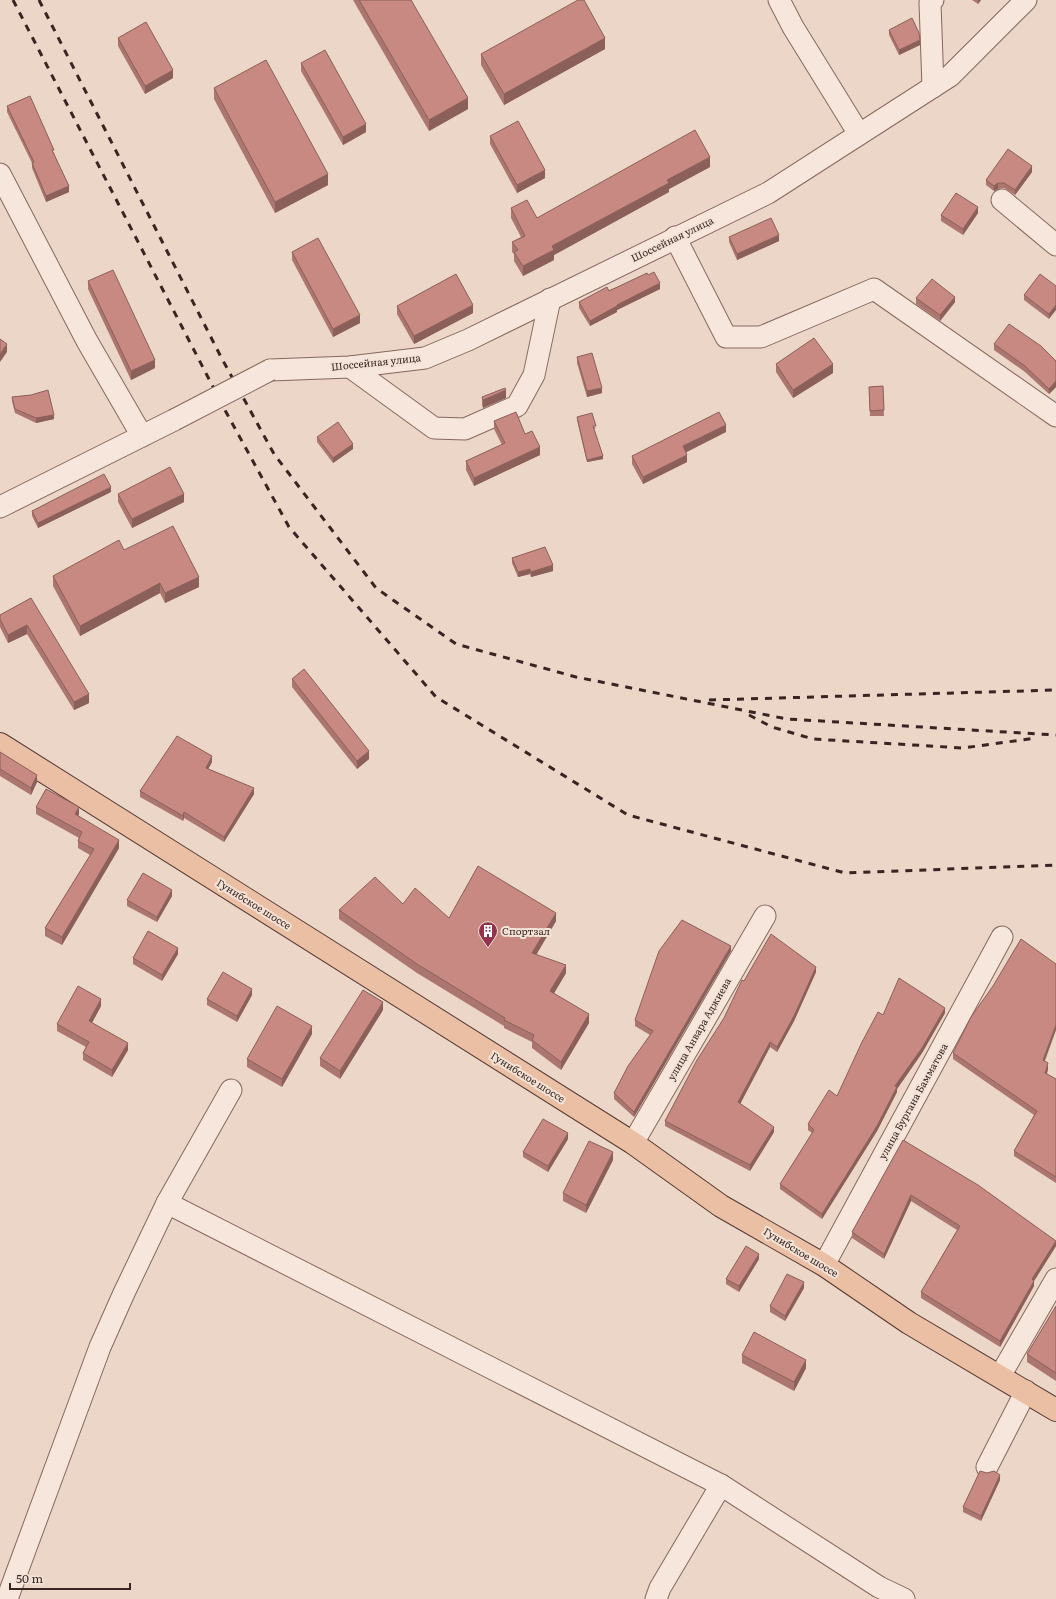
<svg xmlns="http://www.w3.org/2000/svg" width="1056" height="1599" font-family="Literata,serif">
  <rect width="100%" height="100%" fill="#ebd6c8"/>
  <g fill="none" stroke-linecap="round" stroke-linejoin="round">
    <defs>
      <g id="minor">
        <polyline points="779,0 793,27 859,134"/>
        <polyline points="933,0 930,3 933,87"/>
        <polyline points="0,174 87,341 142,436"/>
        <polyline points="1002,200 1056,245"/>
        <polyline points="675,237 726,337 761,337 874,289 1056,416"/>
        <polyline points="350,367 434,428 465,429 517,406 534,375 550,299"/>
        <polyline points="270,370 350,367 425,358 468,340 768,193 950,76 1026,0"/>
        <polyline points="0,507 174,420"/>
        <polyline points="633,1143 765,916"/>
        <polyline points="167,1203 721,1485 879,1587 904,1599"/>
        <polyline points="824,1265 1002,937"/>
        <polyline points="1000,1376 1056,1279"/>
        <polyline points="987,1467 1026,1391"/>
        <polyline points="7,1599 100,1347 124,1293 167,1203 231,1090"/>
        <polyline points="656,1599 660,1588 721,1485"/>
      </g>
      <polyline id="major" points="0,744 633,1143 721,1206 824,1265 909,1323 1056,1410"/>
    </defs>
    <use href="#minor" stroke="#86685e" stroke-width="23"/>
    <use href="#major" stroke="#543832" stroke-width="24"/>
    <use href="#minor" stroke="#f7e6db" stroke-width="21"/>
    <use href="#major" stroke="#ebbfa3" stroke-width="22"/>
    <g stroke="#382521" stroke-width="3" stroke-dasharray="7 7" stroke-linecap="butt">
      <polyline points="13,0 226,412 289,527 436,697 628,815 845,873 1056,865"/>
      <polyline points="39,0 221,357 274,454 376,588 456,644 576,677 787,719 1056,735"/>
      <polyline points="709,700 1056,690"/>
      <polyline points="749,715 772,727 813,739 963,748 1036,738"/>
    </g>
    <defs>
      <polyline id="minor-bridge" points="174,420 270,370"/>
    </defs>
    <use href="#minor-bridge" stroke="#86685e" stroke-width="23" stroke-linecap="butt"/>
    <use href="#minor-bridge" stroke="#f7e6db" stroke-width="21"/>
  </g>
  <g fill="#ab766f">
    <polygon points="353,0 411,0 468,109 429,131"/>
    <polygon points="972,0 981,0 978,4"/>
    <polygon points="889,30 920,45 899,55 889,35"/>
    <polygon points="118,38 173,78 145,94 118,46"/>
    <polygon points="605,49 504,105 481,65 481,54"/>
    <polygon points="301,63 366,132 343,145 301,71"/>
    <polygon points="214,88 328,185 275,213 214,99"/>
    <polygon points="7,106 54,153 69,192 46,202 32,168 32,163 7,112"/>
    <polygon points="490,136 545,178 517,193 490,144"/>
    <polygon points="710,167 669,189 669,192 554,255 554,260 523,276 514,261 514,254 512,252 512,242 521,237 511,218 511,208 537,218"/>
    <polygon points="1032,172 1015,195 1004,188 998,189 994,191 986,185 986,180"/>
    <polygon points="978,213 963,235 941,221 941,215"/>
    <polygon points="729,237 779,241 737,260 729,242"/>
    <polygon points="292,252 360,323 333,337 292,260"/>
    <polygon points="648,275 660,289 617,310 617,312 590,326 579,308 579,302"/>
    <polygon points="88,281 155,368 131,380 88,289"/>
    <polygon points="1056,286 1049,319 1024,300 1024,295"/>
    <polygon points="916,298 955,302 940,321 916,304"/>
    <polygon points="397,306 473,313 414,344 397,314"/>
    <polygon points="994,344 1056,361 1056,387 1049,394 1025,372 994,350"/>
    <polygon points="577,357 602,393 587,397 577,363"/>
    <polygon points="776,364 833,373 793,398 776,372"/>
    <polygon points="883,386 884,416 870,416 869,387"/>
    <polygon points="31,395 54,419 36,423 15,413 12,401 12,397"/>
    <polygon points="482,397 506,398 483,408 482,405"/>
    <polygon points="577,417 596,428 594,429 603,459 587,462 577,420"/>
    <polygon points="494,421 525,434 540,455 474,486 466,470 466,461 502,445 494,429"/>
    <polygon points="726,432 685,452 687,462 643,484 632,464 632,456"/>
    <polygon points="317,437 353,449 333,463 317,442"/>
    <polygon points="111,492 38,528 32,516 32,511"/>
    <polygon points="118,494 184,502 132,528 118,502"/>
    <polygon points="124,550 199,587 165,603 160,593 80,636 53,586 53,576"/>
    <polygon points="512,558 553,571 531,577 530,574 518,577 512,563"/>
    <polygon points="31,598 89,703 74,710 27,634 8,643 0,627 0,615"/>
    <polygon points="292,679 369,759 357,769 292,687"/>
    <polygon points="0,752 37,782 31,795 0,776"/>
    <polygon points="212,762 208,769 254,794 224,842 184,818 183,821 140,797 140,791"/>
    <polygon points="36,807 79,814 78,816 119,848 62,945 45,936 45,928 90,855 78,848 78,841 79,838 36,814"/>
    <polygon points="172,896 157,922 127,906 127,900"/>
    <polygon points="403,904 449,918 556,921 536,955 566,973 554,993 589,1023 561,1070 532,1048 532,1042 504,1028 504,1026 417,973 339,919 339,910"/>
    <polygon points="731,951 634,1117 614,1099 614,1093 650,1035 635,1026 635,1020"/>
    <polygon points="178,954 162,981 133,964 133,958"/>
    <polygon points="816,972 794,1021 777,1052 770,1047 740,1104 774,1132 750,1171 665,1126 665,1121 724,1018"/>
    <polygon points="252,995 237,1022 207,1005 207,999"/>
    <polygon points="101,1006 92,1023 128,1050 112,1077 83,1060 83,1053 86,1047 57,1031 57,1024"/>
    <polygon points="383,1010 340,1079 320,1066 320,1058"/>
    <polygon points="945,1013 922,1053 897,1089 897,1092 877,1131 822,1219 780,1189 780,1184 812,1133 808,1130 808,1124 837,1096 883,1015"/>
    <polygon points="312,1034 282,1087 247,1067 247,1059"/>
    <polygon points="953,1053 1045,1061 1048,1069 1047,1074 1056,1079 1056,1183 1014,1156 1014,1151 1034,1115 953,1059"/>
    <polygon points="568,1139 548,1172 523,1157 523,1152"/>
    <polygon points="903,1140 1056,1246 1034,1281 1034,1286 1000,1347 921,1298 921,1292 957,1230 911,1201 884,1259 852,1238 852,1232"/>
    <polygon points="613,1160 586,1213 563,1201 563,1193"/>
    <polygon points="759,1259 739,1292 726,1284 726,1279"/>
    <polygon points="804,1288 785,1321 770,1312 770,1306"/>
    <polygon points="1056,1306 1056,1381 1027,1362 1027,1354"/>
    <polygon points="742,1355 806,1368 794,1391 742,1363"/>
    <polygon points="987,1473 1000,1480 981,1521 963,1512 963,1507"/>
  </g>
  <g fill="#8b605a">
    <polygon points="978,0 981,0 978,4"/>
    <polygon points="605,38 605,49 504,105 504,94"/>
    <polygon points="920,40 920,45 899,55 899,50"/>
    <polygon points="173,70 173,78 145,94 145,86"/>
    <polygon points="468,98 468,109 429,131 429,120"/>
    <polygon points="366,124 366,132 343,145 343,137"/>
    <polygon points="710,157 710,167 669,189 669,192 554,255 554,260 523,276 523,266 552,246 667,180"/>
    <polygon points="1032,166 1032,172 1015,195 1015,190"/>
    <polygon points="545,170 545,178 517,193 517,185"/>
    <polygon points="328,174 328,185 275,213 275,202"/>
    <polygon points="998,183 998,189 994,191 994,186"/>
    <polygon points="69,186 69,192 46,202 46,196"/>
    <polygon points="978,207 978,213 963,235 963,229"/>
    <polygon points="779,235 779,241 737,260 737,254"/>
    <polygon points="660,283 660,289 617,310 617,312 590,326 590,321 617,305"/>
    <polygon points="955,297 955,302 940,321 940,315"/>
    <polygon points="473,305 473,313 414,344 414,336"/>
    <polygon points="1056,305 1056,310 1049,319 1049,314"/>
    <polygon points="360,315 360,323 333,337 333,329"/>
    <polygon points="7,344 7,352 0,362 0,354"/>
    <polygon points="155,360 155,368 131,380 131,371"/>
    <polygon points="833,364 833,373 793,398 793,390"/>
    <polygon points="1056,381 1056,387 1049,394 1049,389"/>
    <polygon points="602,388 602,393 587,397 587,391"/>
    <polygon points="506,390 506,398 483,408 483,400"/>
    <polygon points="54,415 54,419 36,423 36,418"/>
    <polygon points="726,425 726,432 683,454 683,446"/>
    <polygon points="353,444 353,449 333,463 333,458"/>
    <polygon points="540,447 540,455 474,486 474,478"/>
    <polygon points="687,455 687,462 643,484 643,477"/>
    <polygon points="603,456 603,459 587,462 587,460"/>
    <polygon points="111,487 111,492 38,528 38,523"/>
    <polygon points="184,494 184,502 132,528 132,519"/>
    <polygon points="553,565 553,571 531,577 531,572"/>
    <polygon points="530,569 530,574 518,577 518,572"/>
    <polygon points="199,577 199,587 165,603 165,593"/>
    <polygon points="160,583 160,593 80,636 80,626"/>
    <polygon points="27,625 27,634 8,643 8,635"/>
    <polygon points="89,694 89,703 74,710 74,702"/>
    <polygon points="369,751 369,759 357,769 357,761"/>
    <polygon points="212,756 212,762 206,773 206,768"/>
    <polygon points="37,775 37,782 31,795 31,788"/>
    <polygon points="254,788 254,794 224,842 224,837"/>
    <polygon points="79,807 79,814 75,822 75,814"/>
    <polygon points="184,812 184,818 183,821 183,816"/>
    <polygon points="119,840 119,848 62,945 62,937"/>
    <polygon points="172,890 172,896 157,922 157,917"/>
    <polygon points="556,913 556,921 532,962 532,953"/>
    <polygon points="731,946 731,951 634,1117 634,1112"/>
    <polygon points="178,948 178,954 162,981 162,975"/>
    <polygon points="566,965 566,973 550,1000 550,991"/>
    <polygon points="816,967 816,972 794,1021 777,1052 777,1047"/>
    <polygon points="252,989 252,995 237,1022 237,1016"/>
    <polygon points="101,999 101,1006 89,1028 89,1021"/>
    <polygon points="383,1002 383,1010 340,1079 340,1071"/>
    <polygon points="945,1008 945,1013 922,1053 897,1089 897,1092 877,1131 822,1219 822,1214 895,1086"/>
    <polygon points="589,1014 589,1023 561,1070 561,1062"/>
    <polygon points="1056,1025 1056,1030 1043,1066 1043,1060"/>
    <polygon points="312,1026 312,1034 282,1087 282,1079"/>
    <polygon points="770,1042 770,1047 738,1108 738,1102"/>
    <polygon points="128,1043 128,1050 112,1077 112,1070"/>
    <polygon points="1048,1063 1048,1069 1045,1079 1045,1073"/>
    <polygon points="774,1127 774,1132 750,1171 750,1165"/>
    <polygon points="568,1133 568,1139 548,1172 548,1166"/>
    <polygon points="613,1152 613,1160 586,1213 586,1205"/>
    <polygon points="911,1195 911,1201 884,1259 884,1254"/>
    <polygon points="1056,1241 1056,1246 1034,1281 1034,1286 1000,1347 1000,1341 1032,1279"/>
    <polygon points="759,1254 759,1259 739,1292 739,1286"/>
    <polygon points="804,1282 804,1288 785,1321 785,1316"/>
    <polygon points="806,1360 806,1368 794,1391 794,1382"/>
    <polygon points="1000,1475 1000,1480 981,1521 981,1516"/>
  </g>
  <g fill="#c78981" stroke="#8b605a">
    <polygon points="359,0 411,0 468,98 429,120"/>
    <polygon points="578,0 584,0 605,38 504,94 481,54"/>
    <polygon points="912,18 919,33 920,40 899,50 889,30"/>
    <polygon points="146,22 173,70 145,86 118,38"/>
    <polygon points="325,50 366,124 343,137 301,63"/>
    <polygon points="266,60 328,174 275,202 214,88"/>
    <polygon points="30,96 54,150 52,150 69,186 46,196 32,163 34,162 7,106"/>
    <polygon points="518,121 545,170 517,185 490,136"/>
    <polygon points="695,130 710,157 667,180 669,183 552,246 554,250 523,266 514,252 518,250 512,242 525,236 511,208 527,200 537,218"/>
    <polygon points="1008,149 1032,166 1015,190 1004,183 998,183 994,186 986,180"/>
    <polygon points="956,193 978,207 963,229 941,215"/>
    <polygon points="771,218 779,235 737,254 729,237"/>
    <polygon points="318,238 360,315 333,329 292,252"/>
    <polygon points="113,270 155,360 131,371 88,281"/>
    <polygon points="654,272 660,283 617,305 617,306 590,321 579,302 607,287 609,291 647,273 648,275"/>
    <polygon points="456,274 473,305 414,336 397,306"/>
    <polygon points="1040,274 1056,286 1056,305 1049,314 1024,295"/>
    <polygon points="932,279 955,297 940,315 916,298"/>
    <polygon points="1009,324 1041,346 1056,361 1056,381 1049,389 1025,366 994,344"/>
    <polygon points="814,338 833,364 793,390 776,364"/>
    <polygon points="0,339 7,344 0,354"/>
    <polygon points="592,353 602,388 587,391 577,357"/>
    <polygon points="883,386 884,410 870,411 869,387"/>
    <polygon points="505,388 506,390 483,400 482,397"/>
    <polygon points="48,390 54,415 36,418 15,409 12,397 31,395"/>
    <polygon points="516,412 525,434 532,431 540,447 474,478 466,461 505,443 494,421"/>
    <polygon points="719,412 726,425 683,446 687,455 643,477 632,456"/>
    <polygon points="592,413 596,426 593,426 603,456 587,460 577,417"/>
    <polygon points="338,422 353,444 333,458 317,437"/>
    <polygon points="170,467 184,494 132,519 118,494"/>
    <polygon points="104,474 111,487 38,523 32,511"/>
    <polygon points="173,526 199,577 165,593 160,583 80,626 53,576 119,540 124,550"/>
    <polygon points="545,547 553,565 531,572 530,569 518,572 512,558"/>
    <polygon points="31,598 89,694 74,702 27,625 8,635 0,619 0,615"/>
    <polygon points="304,669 369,751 357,761 292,679"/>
    <polygon points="177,736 212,756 206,768 254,788 224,837 184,812 183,816 140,791"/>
    <polygon points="0,752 37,775 31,788 0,769"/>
    <polygon points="46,789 79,807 75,814 119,840 62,937 45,928 94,849 78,841 82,832 36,807"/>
    <polygon points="478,866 556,913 532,953 566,965 550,991 589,1014 561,1062 532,1040 534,1035 504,1020 505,1018 417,964 339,910 375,877 403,904 415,888 449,918"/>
    <polygon points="143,873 172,890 157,917 127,900"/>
    <polygon points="682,920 731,946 634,1112 614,1093 628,1066 653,1031 635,1020 659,951"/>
    <polygon points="148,931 178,948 162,975 133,958"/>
    <polygon points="771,934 816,967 794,1016 777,1047 770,1042 738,1102 774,1127 750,1165 665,1121 697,1060 724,1018 742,980 744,981"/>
    <polygon points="1021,939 1056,964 1056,1025 1043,1060 1048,1063 1045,1073 1056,1079 1056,1177 1014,1151 1037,1111 953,1053 971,1017 993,986"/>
    <polygon points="223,972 252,989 237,1016 207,999"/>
    <polygon points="899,978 945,1008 922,1048 895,1086 897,1087 877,1126 822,1214 780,1184 814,1130 808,1124 829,1090 837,1096 862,1042 878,1012 883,1015"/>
    <polygon points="78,986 101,999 89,1021 128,1043 112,1070 83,1053 89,1042 57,1024"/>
    <polygon points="363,990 383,1002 340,1071 320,1058"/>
    <polygon points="277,1006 312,1026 282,1079 247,1059"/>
    <polygon points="543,1119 568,1133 548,1166 523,1152"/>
    <polygon points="903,1140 978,1185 1056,1241 1032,1279 1034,1281 1000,1341 921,1292 960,1226 911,1195 884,1254 852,1232"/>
    <polygon points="589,1141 613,1152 586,1205 563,1193"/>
    <polygon points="746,1246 759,1254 739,1286 726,1279"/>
    <polygon points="787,1274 804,1282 785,1316 770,1306"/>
    <polygon points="1056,1306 1056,1373 1027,1354"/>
    <polygon points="754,1332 806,1360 794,1382 742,1355"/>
    <polygon points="980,1471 987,1473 994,1471 1000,1475 981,1516 963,1507"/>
  </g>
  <defs>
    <symbol id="building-pin" viewBox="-11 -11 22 30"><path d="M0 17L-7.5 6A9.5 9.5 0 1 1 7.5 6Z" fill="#91334f" stroke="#f3e3d7"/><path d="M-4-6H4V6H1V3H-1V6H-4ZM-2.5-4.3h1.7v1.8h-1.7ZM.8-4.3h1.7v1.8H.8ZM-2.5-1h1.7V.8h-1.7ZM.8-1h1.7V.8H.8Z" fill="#fff"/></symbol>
  </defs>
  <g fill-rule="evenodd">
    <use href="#building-pin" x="477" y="920" width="22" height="30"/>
  </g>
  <g text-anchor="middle" stroke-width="4" stroke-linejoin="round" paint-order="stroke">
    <g font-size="10" fill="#382521" stroke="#f3e3d7">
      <text transform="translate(672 239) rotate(-26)" y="4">Шоссейная улица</text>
      <text transform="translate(376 362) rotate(-6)" y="4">Шоссейная улица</text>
      <text transform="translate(254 904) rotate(32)" y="4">Гунибское шоссе</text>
      <text transform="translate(699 1029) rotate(-60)" y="4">улица Анвара Аджиева</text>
      <text transform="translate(528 1077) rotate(32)" y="4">Гунибское шоссе</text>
      <text transform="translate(913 1101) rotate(-61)" y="4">улица Бургана Бамматова</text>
      <text transform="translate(801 1252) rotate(31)" y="4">Гунибское шоссе</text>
    </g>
    <g font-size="10" fill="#382521" stroke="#f3e3d7" text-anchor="start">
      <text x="502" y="935">Спортзал</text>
    </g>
  </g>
  <path d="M10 1583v6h120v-6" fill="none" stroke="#382521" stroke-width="2"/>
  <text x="16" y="1583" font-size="12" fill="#382521" stroke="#f3e3d7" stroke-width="3" paint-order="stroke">50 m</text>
</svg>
